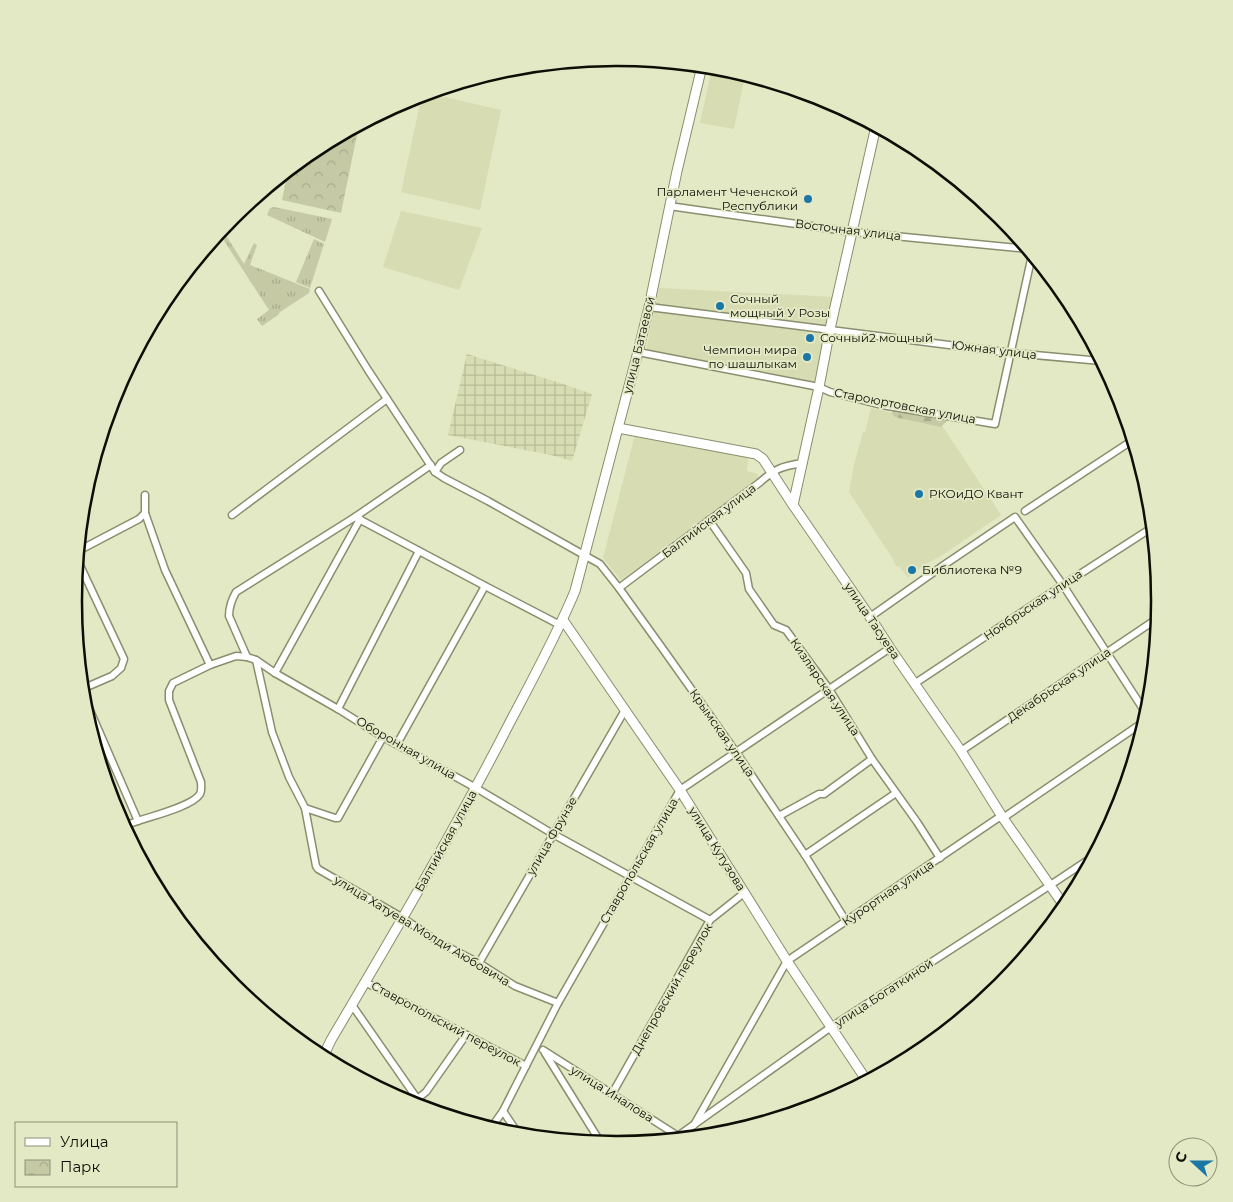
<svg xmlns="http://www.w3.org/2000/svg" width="1233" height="1202" font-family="Montserrat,sans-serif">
  <defs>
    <pattern id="industrial-grid" width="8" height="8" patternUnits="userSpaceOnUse" patternTransform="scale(1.25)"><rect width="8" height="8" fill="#d7dcb2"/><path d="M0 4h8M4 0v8" fill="none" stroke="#b7bc97"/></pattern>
    <pattern id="grass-tufts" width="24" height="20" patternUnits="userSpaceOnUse" patternTransform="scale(1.25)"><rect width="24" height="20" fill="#c5c9a4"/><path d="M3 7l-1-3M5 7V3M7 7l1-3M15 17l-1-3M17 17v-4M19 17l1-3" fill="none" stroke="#a8ab8c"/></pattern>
    <pattern id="forest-firs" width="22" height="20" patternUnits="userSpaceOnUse" patternTransform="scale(1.25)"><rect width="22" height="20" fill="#c5c9a4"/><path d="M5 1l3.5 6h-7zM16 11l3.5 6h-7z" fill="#a8ab8c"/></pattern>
    <pattern id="park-crowns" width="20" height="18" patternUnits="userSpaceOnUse" patternTransform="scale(1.25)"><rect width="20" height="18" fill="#c5c9a4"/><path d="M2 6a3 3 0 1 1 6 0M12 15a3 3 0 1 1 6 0" fill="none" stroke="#a8ab8c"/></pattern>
  </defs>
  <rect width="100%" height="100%" fill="#e3e8c5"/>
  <g fill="#d7dcb2">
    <polygon points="712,68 745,75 734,129 700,123"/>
    <polygon points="427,93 501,110 480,210 401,192 422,95"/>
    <polygon points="401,211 482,228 459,290 383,267"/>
    <polygon points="659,288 834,297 817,382 646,350"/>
    <polygon points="871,408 941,424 1001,515 941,556 924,565 910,576 908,578 899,566 897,567 891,556 849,492 854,465 863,432 865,432"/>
    <polygon points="635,435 748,457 747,471 758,474 757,479 621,580 603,558"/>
  </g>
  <polygon fill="url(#industrial-grid)" points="467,354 563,384 592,394 572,461 551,455 448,435"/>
  <g fill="url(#grass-tufts)">
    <polygon points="274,207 332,219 325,242 267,215 270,208"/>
    <polygon points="222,229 244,264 254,243 257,245 250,265 310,289 309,293 280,312 278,315 262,326 257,319 269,310 219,233"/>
    <polygon points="314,239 324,244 310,288 296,282"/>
  </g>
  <polygon fill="url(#forest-firs)" points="898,410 945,418 947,421 941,427 895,417 892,414 893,411"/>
  <polygon fill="url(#park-crowns)" points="359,125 341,213 282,200 288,171 315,149"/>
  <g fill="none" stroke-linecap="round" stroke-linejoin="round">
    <defs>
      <g id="street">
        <polyline points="669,206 853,232 1028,249"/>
        <polyline points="319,291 368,370 435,472 444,478 488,501 600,564 619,588 665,652 738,755 805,855 846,921"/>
        <polyline points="649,307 1012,353 1101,361"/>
        <polyline points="638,352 819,387 830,392 882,405 995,424 1032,255"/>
        <polyline points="435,472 441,463 460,450"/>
        <polyline points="1025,511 1133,440"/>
        <polyline points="145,513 165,570 210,665"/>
        <polyline points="232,515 387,399"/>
        <polyline points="355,517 485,586 560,625"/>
        <polyline points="709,520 746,573 749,589 774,625 786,630 829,689 872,759 917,822 940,858"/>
        <polyline points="78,551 139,519 145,513 145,495"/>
        <polyline points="77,559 124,659 121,668 112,676 82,689"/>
        <path d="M619,588L759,483C775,469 781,466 803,463"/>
        <polyline points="870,617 944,565 1015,517 1063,585 1147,715"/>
        <path d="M247,657L229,616C229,607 232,599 236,592L355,517L431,465"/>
        <polyline points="256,660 272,732 289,777 305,808 316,866 318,869 403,918 438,942 479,963 515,986 558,1003"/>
        <polyline points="275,673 360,519"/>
        <polyline points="914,684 1063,585 1153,527"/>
        <path d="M82,692L138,821C152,816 193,806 200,794C202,790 201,786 201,782L169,700V691L173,683L210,665L236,656L247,657L256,660L275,673L338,709L383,737L476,788L553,834L710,920"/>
        <polyline points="338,709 419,551"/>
        <polyline points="397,744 485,586"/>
        <polyline points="961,751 1158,618"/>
        <polyline points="305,808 335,818 338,818 383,737"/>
        <polyline points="779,816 819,794 824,794 872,759"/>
        <polyline points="123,826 138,821"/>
        <polyline points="805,855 896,793"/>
        <polyline points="479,963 625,710"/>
        <polyline points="365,982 526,1066"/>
        <polyline points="352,1005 423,1107"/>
        <polyline points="543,1050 678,1136 680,1138"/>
        <polyline points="545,1053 601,1143"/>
        <polyline points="612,1094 710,920 744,893"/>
        <polyline points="417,1099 426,1092 466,1035"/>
        <polyline points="503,1111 519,1135"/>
        <polyline points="694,1125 787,961 998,818 1003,818 1145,721"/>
        <polyline points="491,1128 503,1111 558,1003 680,790 890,648"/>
        <polyline points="678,1136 831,1027 1046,888 1094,856"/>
      </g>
      <g id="secondary">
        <polyline points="618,428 756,454 763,459 793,505 870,617 890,648 961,751 1003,818 1065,907"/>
        <polyline points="793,505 819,387 830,329 876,126"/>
        <polyline points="563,620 680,790 787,961 867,1081"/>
        <path d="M323,1057L331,1040C392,937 453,833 508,726C531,682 556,637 575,591L638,352L649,307L677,171L702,66"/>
      </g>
    </defs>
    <use href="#street" stroke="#8a8e6e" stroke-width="9"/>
    <use href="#secondary" stroke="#8a8e6e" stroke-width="11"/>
    <use href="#street" stroke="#fff" stroke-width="6"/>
    <use href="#secondary" stroke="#fff" stroke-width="9"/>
  </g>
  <g fill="#1b77a5" stroke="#e3e8c5" stroke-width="2">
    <circle cx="808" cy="199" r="5"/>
    <circle cx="720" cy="306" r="5"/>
    <circle cx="810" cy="338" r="5"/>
    <circle cx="807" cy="357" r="5"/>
    <circle cx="919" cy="494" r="5"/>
    <circle cx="912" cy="570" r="5"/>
  </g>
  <g text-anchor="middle" stroke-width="4" stroke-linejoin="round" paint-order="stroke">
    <g font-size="12" fill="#0d0e04" stroke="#e3e8c5" text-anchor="start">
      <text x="798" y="196" text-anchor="end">Парламент Чеченской<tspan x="798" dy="14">Республики</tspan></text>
      <text x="730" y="303">Сочный<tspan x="730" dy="14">мощный У Розы</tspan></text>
      <text x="820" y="342">Сочный2 мощный</text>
      <text x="797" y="354" text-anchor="end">Чемпион мира<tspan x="797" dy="14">по шашлыкам</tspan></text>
      <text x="929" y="498">РКОиДО Квант</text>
      <text x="922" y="574">Библиотека №9</text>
    </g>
    <g font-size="12" fill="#0d0e04" stroke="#e3e8c5">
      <text transform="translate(848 230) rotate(7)" y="4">Восточная улица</text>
      <text transform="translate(639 345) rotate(-76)" y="4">улица Батаевой</text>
      <text transform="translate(994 350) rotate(7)" y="4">Южная улица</text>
      <text transform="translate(905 406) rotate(11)" y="4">Староюртовская улица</text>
      <text transform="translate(709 521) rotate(-37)" y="4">Балтийская улица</text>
      <text transform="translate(1033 605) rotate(-34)" y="4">Ноябрьская улица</text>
      <text transform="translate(872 621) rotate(56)" y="4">улица Тасуева</text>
      <text transform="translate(1059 685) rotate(-34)" y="4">Декабрьская улица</text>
      <text transform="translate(825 687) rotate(56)" y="4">Кизлярская улица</text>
      <text transform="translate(722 733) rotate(55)" y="4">Крымская улица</text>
      <text transform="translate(406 748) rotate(30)" y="4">Оборонная улица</text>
      <text transform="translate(552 836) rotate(-60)" y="4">улица Фрунзе</text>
      <text transform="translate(446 841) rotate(-61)" y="4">Балтийская улица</text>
      <text transform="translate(717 849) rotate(58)" y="4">улица Кутузова</text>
      <text transform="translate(639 861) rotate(-60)" y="4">Ставропольская улица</text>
      <text transform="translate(888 893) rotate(-34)" y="4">Курортная улица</text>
      <text transform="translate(422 931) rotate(31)" y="4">улица Хатуева Молди Аюбовича</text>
      <text transform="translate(672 989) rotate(-60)" y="4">Днепровский переулок</text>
      <text transform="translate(884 993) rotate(-33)" y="4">улица Богаткиной</text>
      <text transform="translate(446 1024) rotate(28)" y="4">Ставропольский переулок</text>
      <text transform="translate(612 1094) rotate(32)" y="4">улица Иналова</text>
    </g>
  </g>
  <path d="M0 0H1233V1202H0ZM616 66H617A534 534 0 0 1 1151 600V602A534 534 0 0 1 617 1136H616A534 534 0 0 1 82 602V600A534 534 0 0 1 616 66Z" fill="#e3e8c5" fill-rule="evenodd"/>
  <path fill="none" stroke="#0d0e04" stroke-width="2.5" d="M616 66H617A534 534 0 0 1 1151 600V602A534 534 0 0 1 617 1136H616A534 534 0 0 1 82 602V600A534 534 0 0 1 616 66Z"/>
  <rect x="15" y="1122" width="162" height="65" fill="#e3e8c5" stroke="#8d9178"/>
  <rect x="25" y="1138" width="25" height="8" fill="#ffffff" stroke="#8d9178"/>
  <text x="60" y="1147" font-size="15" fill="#0d0e04">Улица</text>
  <rect x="25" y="1160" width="25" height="15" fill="url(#park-crowns)" stroke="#8d9178"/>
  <text x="60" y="1172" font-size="15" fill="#0d0e04">Парк</text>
  <g transform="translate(1193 1162) rotate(291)"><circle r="24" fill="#e3e8c5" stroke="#8d9178"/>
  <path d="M0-4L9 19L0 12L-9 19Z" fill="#1b77a5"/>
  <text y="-8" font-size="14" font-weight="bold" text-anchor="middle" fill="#0d0e04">С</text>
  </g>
</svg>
